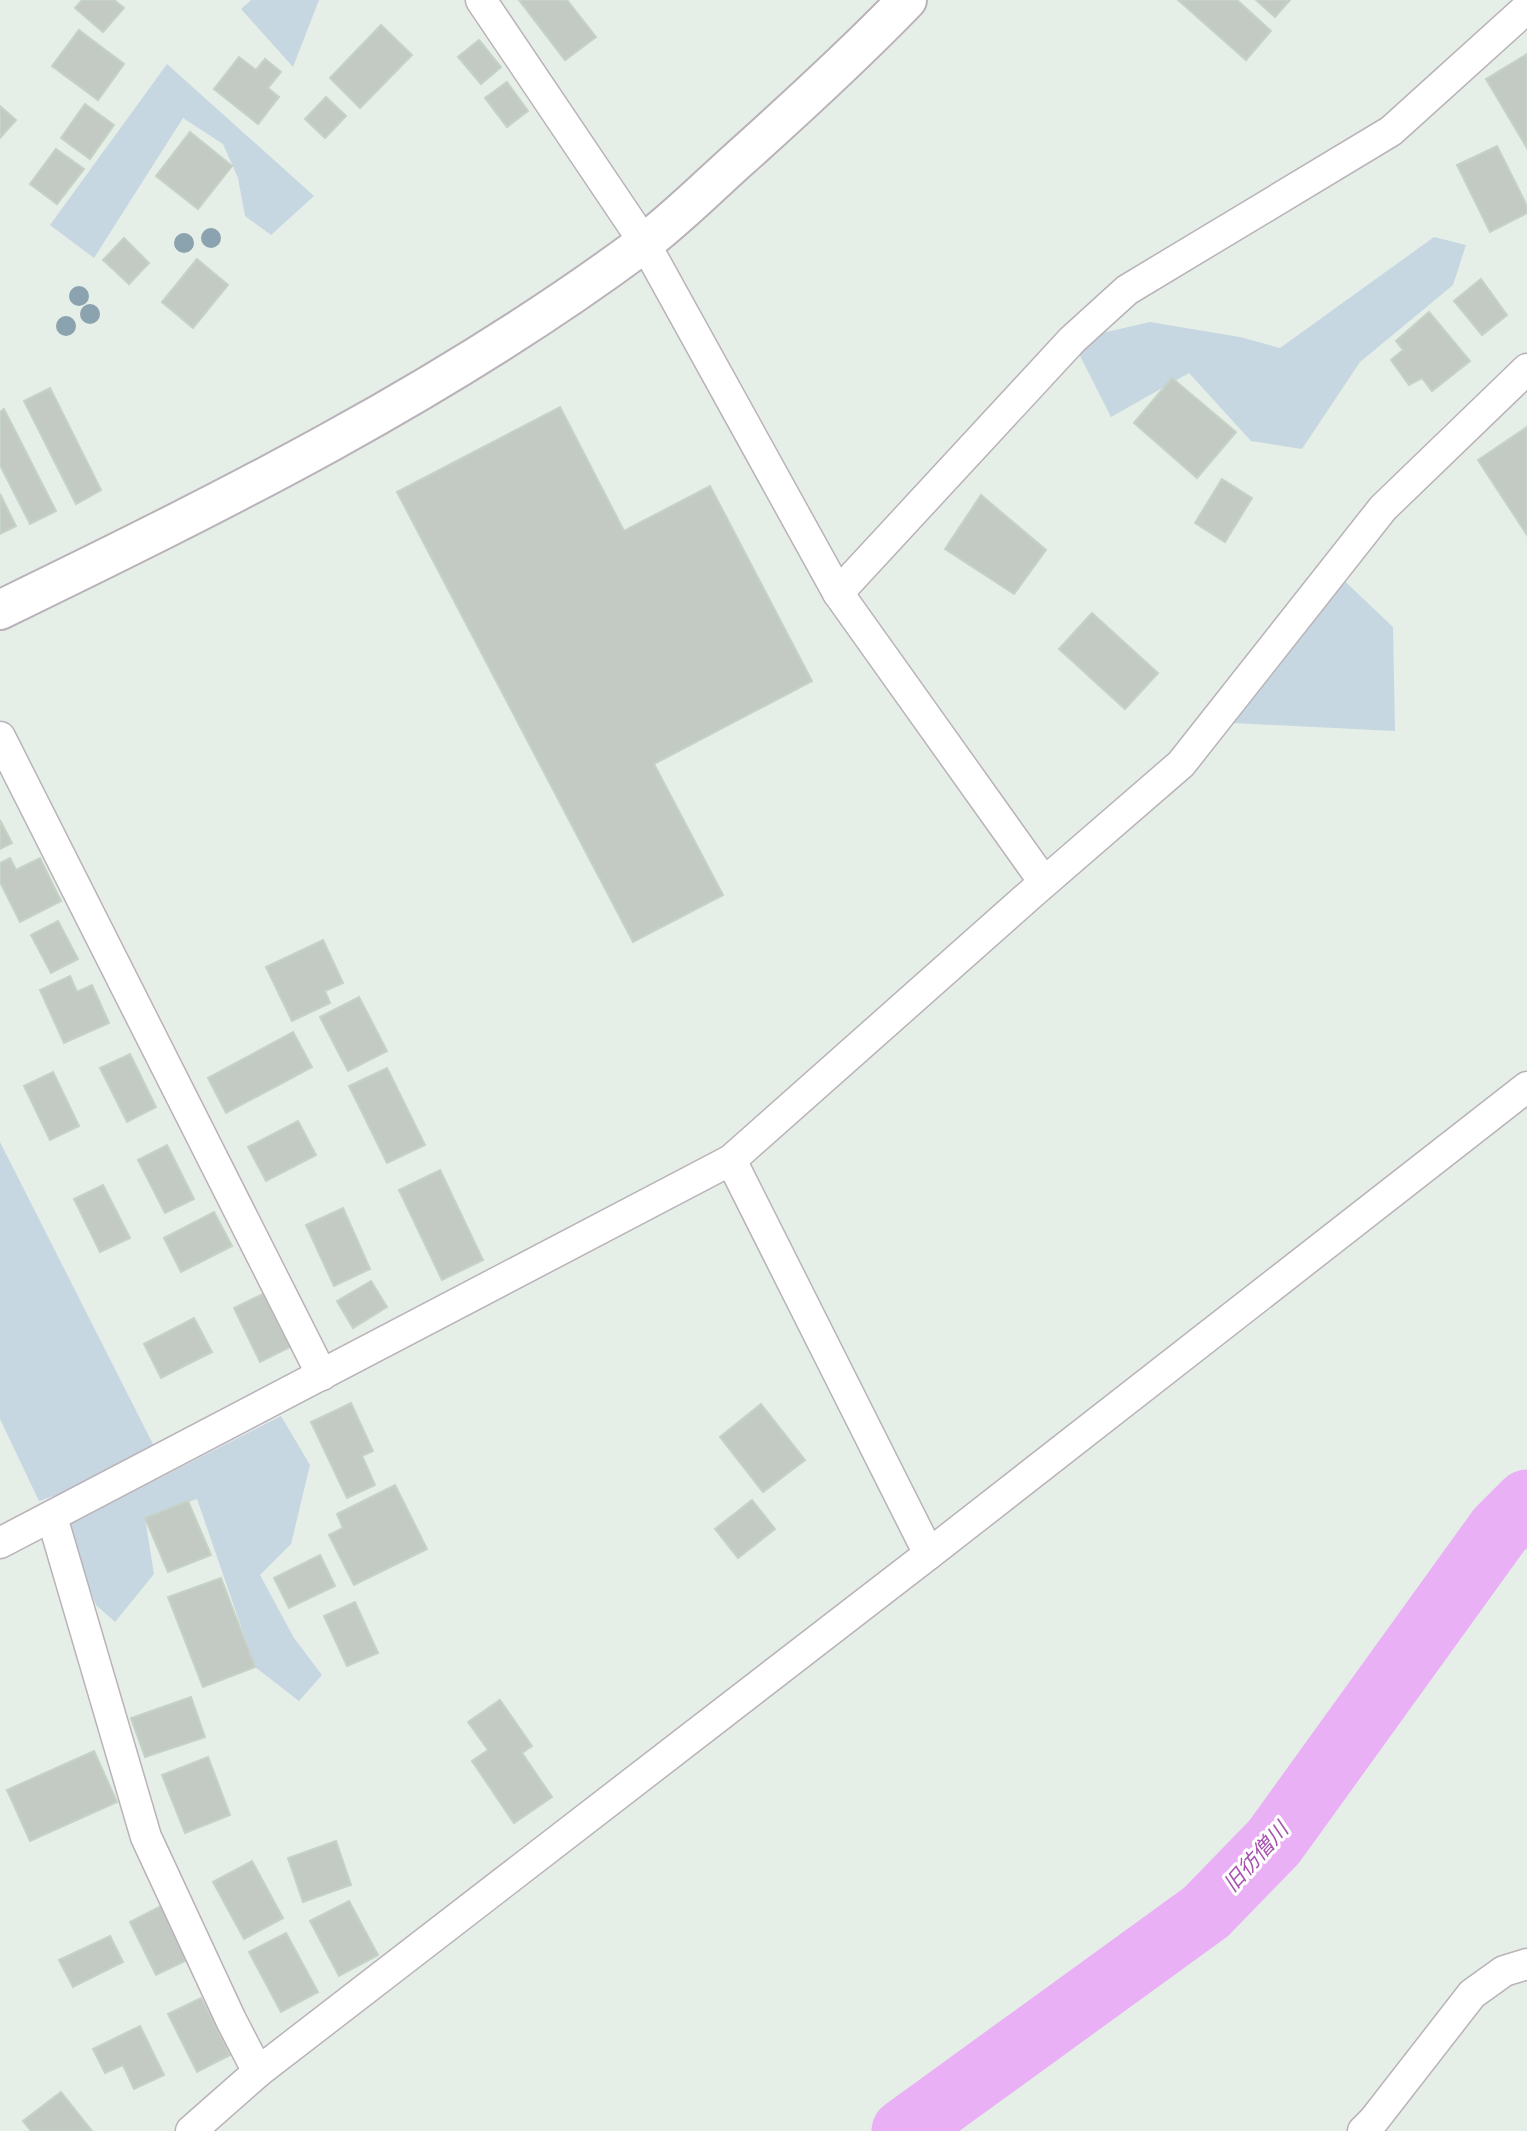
<svg xmlns="http://www.w3.org/2000/svg" width="1527" height="2131" font-family="Commissioner,'Noto Sans JP',sans-serif">
  <rect width="100%" height="100%" fill="#e6eee8"/>
  <g fill="#c6d7e2">
    <polygon points="251,0 319,0 293,67 241,9"/>
    <polygon points="167,64 314,196 271,235 245,216 238,178 223,144 183,118 94,258 50,225"/>
    <polygon points="1434,237 1466,245 1453,285 1360,362 1302,449 1251,441 1189,373 1111,417 1072,340 1150,322 1240,337 1280,348"/>
    <polygon points="1334,571 1393,627 1395,731 1214,722"/>
    <polygon points="0,1142 161,1460 39,1501 0,1419"/>
    <polygon points="281,1416 310,1465 291,1544 260,1575 294,1638 322,1675 299,1701 255,1667 197,1499 145,1518 154,1574 115,1622 96,1605 66,1526"/>
  </g>
  <g fill="none" stroke-linecap="round" stroke-linejoin="round">
    <polyline stroke="#eab0f5" stroke-width="65" points="904,2131 1206,1912 1274,1842 1499,1530 1527,1502"/>
  </g>
  <g fill="#c3cac3" stroke="#c5d2c6" stroke-width="2">
    <polygon points="82,0 114,0 124,8 103,32 75,8"/>
    <polygon points="519,0 567,0 596,37 565,60"/>
    <polygon points="1178,0 1237,0 1271,31 1246,60"/>
    <polygon points="1256,0 1290,0 1275,17"/>
    <polygon points="381,25 412,55 360,108 330,78"/>
    <polygon points="79,30 124,64 98,100 52,66"/>
    <polygon points="479,40 501,67 481,84 458,57"/>
    <polygon points="1527,54 1527,148 1486,79"/>
    <polygon points="239,57 256,70 265,59 281,72 268,88 279,97 258,124 214,89"/>
    <polygon points="507,82 528,111 507,127 485,98"/>
    <polygon points="326,97 346,116 325,138 305,119"/>
    <polygon points="85,104 114,125 90,159 61,138"/>
    <polygon points="0,106 16,120 0,138"/>
    <polygon points="190,132 232,166 198,209 156,176"/>
    <polygon points="1497,146 1527,206 1527,213 1490,232 1457,165"/>
    <polygon points="56,149 84,169 57,204 30,184"/>
    <polygon points="124,238 149,263 129,284 103,260"/>
    <polygon points="197,259 228,285 193,328 162,302"/>
    <polygon points="1481,279 1507,315 1482,335 1454,301"/>
    <polygon points="1429,312 1470,361 1432,391 1422,378 1409,385 1391,360 1403,350 1396,341"/>
    <polygon points="1172,378 1236,432 1197,478 1134,423"/>
    <polygon points="50,388 101,490 76,504 24,401"/>
    <polygon points="560,407 624,531 710,486 812,681 654,764 723,895 633,942 397,492"/>
    <polygon points="4,409 56,511 30,524 0,465 0,412"/>
    <polygon points="1527,427 1527,535 1478,460"/>
    <polygon points="1222,479 1252,498 1225,542 1195,523"/>
    <polygon points="0,494 16,526 0,534"/>
    <polygon points="981,495 1046,550 1014,594 945,549"/>
    <polygon points="1092,613 1158,673 1125,709 1059,649"/>
    <polygon points="0,820 12,843 0,849"/>
    <polygon points="10,858 16,870 40,858 61,901 20,922 0,882 0,863"/>
    <polygon points="58,921 78,959 51,973 31,935"/>
    <polygon points="323,940 343,983 325,991 330,1003 292,1021 266,967"/>
    <polygon points="70,976 77,992 92,985 109,1023 64,1043 40,990"/>
    <polygon points="359,997 387,1051 348,1071 320,1017"/>
    <polygon points="293,1032 312,1067 226,1113 208,1078"/>
    <polygon points="130,1054 156,1107 127,1122 100,1068"/>
    <polygon points="387,1068 425,1145 387,1163 349,1086"/>
    <polygon points="53,1072 79,1126 50,1140 24,1086"/>
    <polygon points="298,1121 316,1155 266,1181 248,1147"/>
    <polygon points="167,1145 194,1199 165,1213 138,1160"/>
    <polygon points="440,1170 483,1260 442,1280 399,1190"/>
    <polygon points="103,1185 130,1238 100,1252 74,1199"/>
    <polygon points="343,1208 370,1269 334,1286 306,1225"/>
    <polygon points="214,1212 232,1246 181,1272 164,1238"/>
    <polygon points="371,1281 387,1307 353,1328 337,1301"/>
    <polygon points="263,1294 290,1347 260,1362 234,1308"/>
    <polygon points="194,1318 212,1352 161,1378 144,1344"/>
    <polygon points="351,1403 373,1451 362,1456 375,1485 347,1498 311,1422"/>
    <polygon points="761,1404 805,1460 763,1492 720,1437"/>
    <polygon points="395,1485 427,1549 354,1585 329,1535 343,1528 337,1514"/>
    <polygon points="752,1500 775,1529 738,1558 715,1529"/>
    <polygon points="188,1501 211,1555 168,1572 145,1518"/>
    <polygon points="320,1555 335,1586 289,1608 274,1578"/>
    <polygon points="221,1578 255,1667 203,1687 168,1597"/>
    <polygon points="355,1602 378,1653 347,1666 324,1616"/>
    <polygon points="191,1697 205,1737 145,1757 131,1718"/>
    <polygon points="500,1700 532,1746 522,1753 552,1797 514,1823 472,1761 488,1750 468,1722"/>
    <polygon points="94,1751 117,1802 30,1841 7,1790"/>
    <polygon points="208,1757 230,1815 185,1833 162,1775"/>
    <polygon points="336,1841 351,1885 303,1902 288,1858"/>
    <polygon points="252,1861 283,1918 244,1939 213,1882"/>
    <polygon points="349,1901 378,1955 339,1976 310,1921"/>
    <polygon points="161,1906 187,1960 156,1975 130,1922"/>
    <polygon points="286,1933 318,1992 281,2012 249,1952"/>
    <polygon points="110,1936 123,1962 73,1987 59,1960"/>
    <polygon points="201,1998 230,2055 197,2072 168,2014"/>
    <polygon points="140,2026 164,2075 134,2089 123,2065 105,2073 93,2049"/>
    <polygon points="61,2092 92,2131 31,2131 23,2121"/>
  </g>
  <g fill="none" stroke-linecap="round" stroke-linejoin="round">
    <defs>
      <g id="street">
        <polyline points="481,0 644,242 838,593 1044,882"/>
        <polyline points="838,593 1072,340 1127,290 1391,131 1527,8"/>
        <polyline points="0,737 322,1375"/>
        <polyline points="731,1160 929,1554"/>
        <polyline points="52,1517 146,1837 231,2020 258,2072"/>
        <polyline points="0,1543 731,1160 1032,893 1181,764 1383,508 1527,369"/>
        <polyline points="191,2131 258,2072 929,1554 1527,1087"/>
        <polyline points="1363,2131 1374,2120 1472,1994 1504,1971 1527,1964"/>
      </g>
      <path id="secondary" d="M0,610C222,502 444,392 643,244C676,219 707,188 738,160C796,108 853,56 907,0"/>
    </defs>
    <use href="#street" stroke="#b9b3b9" stroke-width="33"/>
    <use href="#secondary" stroke="#b9b2b9" stroke-width="42"/>
    <use href="#street" stroke="#fff" stroke-width="30"/>
    <use href="#secondary" stroke="#fff" stroke-width="38"/>
  </g>
  <g fill="#8ba2af">
    <circle cx="211" cy="238" r="10"/>
    <circle cx="184" cy="243" r="10"/>
    <circle cx="79" cy="296" r="10"/>
    <circle cx="90" cy="314" r="10"/>
    <circle cx="66" cy="326" r="10"/>
  </g>
  <g text-anchor="middle" stroke-width="6" stroke-linejoin="round" paint-order="stroke">
    <g font-size="21" font-style="italic" fill="#a652ae" stroke="#fff">
      <text transform="translate(1256 1857) rotate(-48)" y="7">旧彷僧川</text>
    </g>
  </g>
</svg>
